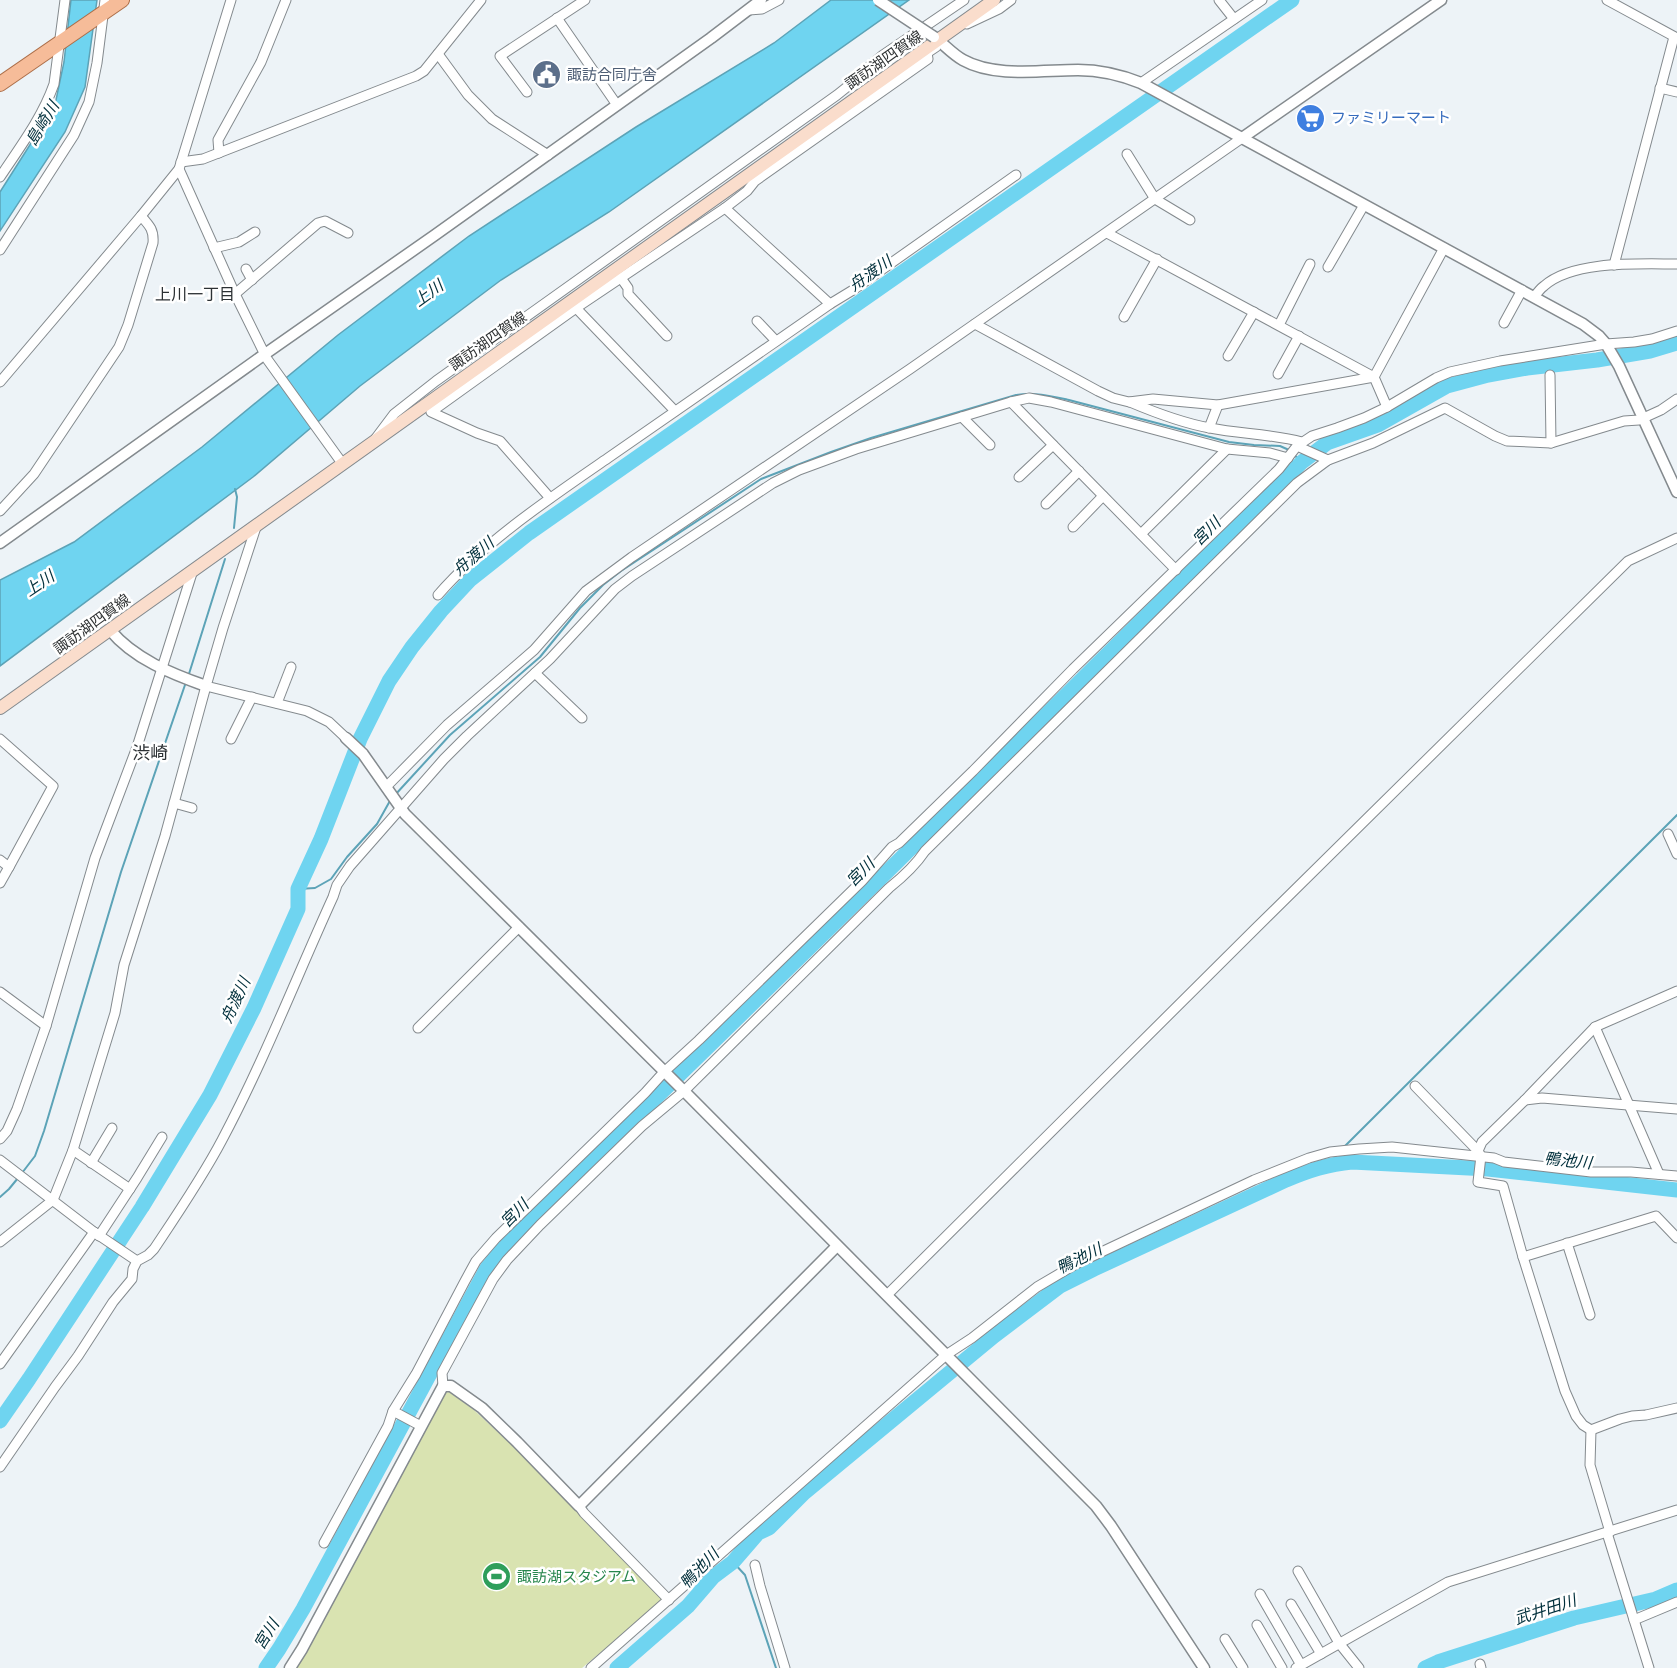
<svg xmlns="http://www.w3.org/2000/svg" width="1677" height="1668" font-family="Rubik,'Noto Sans JP',sans-serif">
  <rect width="100%" height="100%" fill="#edf3f7"/>
  <polygon fill="#d9e3b1" points="449,1392 474,1410 517,1450 661,1597 661,1602 582,1668 296,1668 329,1610 444,1393"/>
  <g fill="#6fd4f0" stroke="#5ca3b7" stroke-width="1.5">
    <polygon points="71,0 97,0 85,87 65,132 0,231 0,192 40,129 56,100 64,62"/>
    <polygon points="831,0 909,0 609,212 501,280 360,386 253,477 0,666 0,580 74,542 202,447 338,335 469,236 636,127 774,43"/>
  </g>
  <g fill="none" stroke-linecap="round" stroke-linejoin="round">
    <g stroke="#5ca3b7" stroke-width="2">
      <polyline points="1293,454 1302,462"/>
      <polyline points="234,528 237,497 235,489"/>
      <polyline points="188,677 225,559"/>
      <path d="M395,795L450,735L540,657L580,608L603,585L621,571L761,479L831,452L871,438L1016,395C1035,392 1051,396 1069,400L1229,442L1254,445L1280,446L1289,450"/>
      <polyline points="298,889 315,888 331,879 347,857 377,824 391,799"/>
      <polyline points="1343,1148 1677,815"/>
      <polyline points="1332,1163 1337,1154"/>
      <polyline points="22,1173 35,1156 44,1131 121,872 186,682"/>
      <polyline points="0,1197 9,1189 18,1178"/>
      <polyline points="733,1562 745,1575 776,1668"/>
      <polyline points="1438,1662 1442,1668"/>
    </g>
    <g stroke="#6fd4f0" stroke-width="15">
      <polyline points="0,1421 29,1379 142,1207 210,1095 254,1008 298,909 298,889 321,839 360,739 389,681 412,647 441,611 470,580 529,533 1292,0"/>
      <polyline points="266,1668 279,1649 303,1609 487,1268 501,1251 539,1212 892,867 1302,462 1327,443 1378,425 1447,386 1488,375 1527,368 1597,360 1650,351 1677,343"/>
      <path d="M617,1668L688,1606L713,1577L733,1562L758,1533L769,1528L804,1493L994,1336L1060,1286L1094,1269L1286,1180C1308,1171 1328,1164 1352,1162L1488,1169L1677,1190"/>
      <polyline points="1425,1668 1438,1662 1574,1618 1656,1599 1677,1590"/>
    </g>
    <defs>
      <g id="minor">
        <polyline points="1219,0 1234,19"/>
        <polyline points="1607,0 1677,38"/>
        <polyline points="749,10 762,9 779,0"/>
        <polyline points="557,18 617,105"/>
        <polyline points="967,24 999,9 1011,0"/>
        <polyline points="438,54 468,95 492,119 548,155"/>
        <polyline points="1141,83 1262,0"/>
        <polyline points="1660,88 1677,92"/>
        <polyline points="527,92 500,56 585,0"/>
        <polyline points="219,153 218,140 261,62 286,0"/>
        <polyline points="1127,154 1155,199 1190,220"/>
        <polyline points="181,162 203,159 416,76 424,71 481,0"/>
        <polyline points="179,169 235,294 267,359 342,463"/>
        <path d="M0,177C20,147 42,118 54,84L65,0"/>
        <polyline points="725,208 830,304"/>
        <polyline points="1107,233 1374,377 1387,407"/>
        <polyline points="214,248 239,242 255,232"/>
        <polyline points="0,250 74,135 89,102 97,63 105,0"/>
        <polyline points="1614,265 1674,37"/>
        <polyline points="1328,267 1364,205"/>
        <polyline points="246,269 252,280"/>
        <polyline points="621,278 628,288 628,294 667,336"/>
        <polyline points="235,294 318,223 325,221 348,233"/>
        <path d="M1534,297C1537,293 1540,289 1544,286C1573,260 1640,264 1677,264"/>
        <polyline points="576,308 675,411"/>
        <polyline points="1124,317 1157,259"/>
        <polyline points="757,321 776,341"/>
        <polyline points="1504,323 1522,290"/>
        <polyline points="975,324 1098,391 1113,398 1129,402 1153,399 1218,405 1374,377"/>
        <polyline points="1279,325 1310,264"/>
        <polyline points="1228,356 1254,312"/>
        <polyline points="1278,374 1299,336"/>
        <polyline points="1550,375 1551,443"/>
        <polyline points="1374,377 1444,248"/>
        <polyline points="0,382 141,216 179,169 231,0"/>
        <polyline points="1011,402 1176,570"/>
        <path d="M1130,402C1156,413 1182,423 1210,428C1240,434 1272,434 1302,442"/>
        <polyline points="962,417 990,445"/>
        <polyline points="1209,428 1218,405"/>
        <polyline points="376,438 394,414 436,381 837,95 857,79 870,66 883,55 964,0"/>
        <polyline points="1297,446 1328,460"/>
        <polyline points="1019,477 1053,445"/>
        <polyline points="550,498 500,441 477,433 431,412 576,308 725,208 747,191 755,181 928,59 927,53 936,47"/>
        <polyline points="1046,504 1079,471"/>
        <path d="M0,511L34,474L119,347L128,325L153,243C154,230 150,226 141,216"/>
        <polyline points="257,524 223,628 206,686 307,711 329,722 346,738"/>
        <polyline points="1073,527 1103,496"/>
        <polyline points="1141,534 1227,449"/>
        <path d="M438,595C484,542 550,498 608,458C682,406 756,355 830,304L853,290L1016,175"/>
        <polyline points="535,673 582,718"/>
        <polyline points="277,703 291,667"/>
        <polyline points="0,739 53,786 9,867 0,860"/>
        <polyline points="231,739 252,697"/>
        <polyline points="386,787 447,725 534,650 586,591 632,557 910,369 1242,138"/>
        <polyline points="174,803 192,808"/>
        <polyline points="1668,834 1677,854"/>
        <polyline points="0,883 9,867"/>
        <polyline points="0,992 46,1026"/>
        <polyline points="1595,1027 1659,1174"/>
        <polyline points="418,1028 519,927"/>
        <polyline points="1415,1086 1478,1151 1481,1156 1478,1182 1503,1186 1523,1257 1565,1391 1576,1416 1583,1425 1591,1430"/>
        <polyline points="1525,1100 1542,1098 1677,1109"/>
        <polyline points="0,1139 7,1131 17,1109 46,1026 95,858 137,747 193,570"/>
        <polyline points="73,1150 130,1189"/>
        <polyline points="1478,1151 1482,1142 1525,1100 1595,1027 1677,991"/>
        <polyline points="0,1160 94,1232 137,1261"/>
        <polyline points="91,1163 112,1128"/>
        <polyline points="99,1236 137,1178 162,1137"/>
        <polyline points="0,1242 53,1200 73,1150 115,1013 124,965 165,836 206,686"/>
        <polyline points="1567,1243 1590,1315"/>
        <polyline points="1523,1257 1656,1216 1677,1238"/>
        <polyline points="887,1295 1255,929 1628,561 1677,538"/>
        <polyline points="0,1364 94,1232"/>
        <path d="M443,1386L442,1373L493,1279L507,1260L540,1225L642,1126L684,1091L889,888C904,876 915,866 925,851L1297,483L1328,460L1373,443L1445,408L1495,436L1507,441L1551,443L1624,421L1639,420L1661,410L1677,399"/>
        <polyline points="393,1411 421,1426"/>
        <polyline points="1591,1430 1590,1465 1610,1532"/>
        <polyline points="1591,1430 1620,1419 1632,1416 1646,1415 1677,1408"/>
        <path d="M0,1467L55,1387L78,1356L113,1302L132,1279L133,1269L137,1261L148,1255L154,1249C178,1213 202,1178 222,1140C264,1061 296,978 333,897L337,885L350,866L444,759L467,736L550,659L615,589L632,576L773,483L799,470L856,449L1011,402L1029,398L1051,402L1227,449L1270,453L1288,458"/>
        <polyline points="579,1506 584,1513 669,1600"/>
        <polyline points="1607,1533 1649,1668"/>
        <polyline points="324,1543 388,1426 393,1411 416,1374 465,1281 476,1261 496,1238 645,1093 664,1072 699,1040 862,881 892,847 899,843 973,771 1073,669 1279,469 1297,446 1312,436 1337,428 1364,418 1387,407 1436,378 1450,372 1500,361 1606,344 1634,342 1652,339 1677,331"/>
        <polyline points="755,1565 760,1586 785,1668"/>
        <polyline points="1298,1571 1339,1643 1359,1668"/>
        <polyline points="1260,1594 1301,1665"/>
        <polyline points="1291,1604 1321,1654"/>
        <polyline points="1634,1620 1677,1602"/>
        <polyline points="1257,1625 1282,1668"/>
        <polyline points="1225,1639 1243,1668"/>
        <polyline points="1480,1664 1481,1668"/>
        <polyline points="591,1668 946,1355 972,1338 1037,1287 1076,1264 1254,1180 1309,1158 1330,1152 1359,1149 1392,1147 1494,1158 1504,1162 1591,1172 1631,1172 1677,1176"/>
        <polyline points="1296,1668 1448,1582 1677,1510"/>
      </g>
      <g id="tertiary">
        <path d="M934,37C944,44 952,54 963,60C995,78 1043,70 1078,70C1100,70 1121,75 1141,83L1583,324L1599,336L1606,344L1619,366L1677,492"/>
        <polyline points="1242,138 1441,0"/>
        <polyline points="0,543 265,354 435,235 711,38 761,0"/>
        <path d="M110,630C134,659 172,674 206,686"/>
        <polyline points="346,738 363,754 405,814 684,1091 1096,1506 1111,1526 1204,1668"/>
        <polyline points="290,1668 302,1649 443,1386 451,1386 482,1408 517,1442 579,1506 837,1246"/>
      </g>
      <polyline id="secondary" points="0,708 994,0"/>
      <polyline id="primary" points="0,84 122,0"/>
    </defs>
    <use href="#minor" stroke="#848a8e" stroke-width="11"/>
    <use href="#tertiary" stroke="#848a8e" stroke-width="13"/>
    <use href="#secondary" stroke="#848a8e" stroke-width="14"/>
    <use href="#primary" stroke="#ac6e49" stroke-width="16"/>
    <use href="#minor" stroke="#fff" stroke-width="9"/>
    <use href="#tertiary" stroke="#fff" stroke-width="10"/>
    <use href="#secondary" stroke="#faddcc" stroke-width="12"/>
    <use href="#primary" stroke="#f6bc99" stroke-width="14"/>
    <defs>
      <polyline id="tertiary-bridge" points="878,0 934,37"/>
    </defs>
    <use href="#tertiary-bridge" stroke="#848a8e" stroke-width="13" stroke-linecap="butt"/>
    <use href="#tertiary-bridge" stroke="#fff" stroke-width="10"/>
  </g>
  <defs>
    <symbol id="civic-disc" viewBox="-11 -11 22 22"><circle r="9.5" fill="#5c6f8a" stroke="#fff"/><path d="M-.6-6.5H3V-4.5H.6V-3L4-1V1h2V6H-6V1h2V-1L-.6-3ZM-1.2 2.5V6h2.4V2.5Z" fill="#fff"/></symbol>
    <symbol id="supermarket-disc" viewBox="-11 -11 22 22"><circle r="9.5" fill="#3f7fe0" stroke="#fff"/><path d="M-6-5.5h2.5l.6 2H6L4.5 2H-2.5L-4.4-4H-6ZM-1.5 3.2a1.3 1.3 0 1 0 .1 0ZM3 3.2a1.3 1.3 0 1 0 .1 0Z" fill="#fff"/></symbol>
    <symbol id="stadium-disc" viewBox="-11 -11 22 22"><circle r="9.5" fill="#2e9e5b" stroke="#fff"/><path d="M0-5a6.5 5 0 1 0 0 10a6.5 5 0 1 0 0-10ZM-3.5-1.8h7v3.6h-7Z" fill="#fff"/></symbol>
  </defs>
  <g fill-rule="evenodd">
    <use href="#civic-disc" x="530" y="58" width="33" height="33"/>
    <use href="#supermarket-disc" x="1294" y="102" width="33" height="33"/>
    <use href="#stadium-disc" x="480" y="1560" width="33" height="33"/>
  </g>
  <g text-anchor="middle" stroke-width="5" stroke-linejoin="round" paint-order="stroke">
    <g font-size="15" fill="#2e3132" stroke="#fff">
      <text transform="translate(884 60) rotate(-35)" y="5">諏訪湖四賀線</text>
      <text transform="translate(488 341) rotate(-35)" y="5">諏訪湖四賀線</text>
      <text transform="translate(92 624) rotate(-36)" y="5">諏訪湖四賀線</text>
    </g>
    <g font-size="15" fill="#4e5e75" stroke="#fff" text-anchor="start">
      <text x="567" y="80">諏訪合同庁舎</text>
    </g>
    <g font-size="15" fill="#366cbe" stroke="#fff" text-anchor="start">
      <text x="1331" y="123">ファミリーマート</text>
    </g>
    <g font-size="15" fill="#27864d" stroke="#fff" text-anchor="start">
      <text x="517" y="1582">諏訪湖スタジアム</text>
    </g>
    <g font-size="16" font-style="italic" fill="#002f3b" stroke="#fff">
      <text transform="translate(42 123) rotate(-59)" y="6">島崎川</text>
      <text transform="translate(870 273) rotate(-35)" y="6">舟渡川</text>
      <text transform="translate(428 293) rotate(-36)" y="6">上川</text>
      <text transform="translate(1206 531) rotate(-45)" y="6">宮川</text>
      <text transform="translate(473 556) rotate(-41)" y="6">舟渡川</text>
      <text transform="translate(39 583) rotate(-34)" y="6">上川</text>
      <text transform="translate(860 872) rotate(-45)" y="6">宮川</text>
      <text transform="translate(235 1000) rotate(-65)" y="6">舟渡川</text>
      <text transform="translate(1568 1160) rotate(6)" y="6">鴨池川</text>
      <text transform="translate(514 1213) rotate(-45)" y="6">宮川</text>
      <text transform="translate(1079 1258) rotate(-26)" y="6">鴨池川</text>
      <text transform="translate(699 1568) rotate(-46)" y="6">鴨池川</text>
      <text transform="translate(1545 1609) rotate(-18)" y="6">武井田川</text>
      <text transform="translate(266 1634) rotate(-58)" y="6">宮川</text>
    </g>
    <g font-size="16" fill="#2c3134" stroke="#fff">
      <text x="195" y="300">上川一丁目</text>
    </g>
    <g font-size="18" fill="#2c3134" stroke="#fff">
      <text x="150" y="759">渋崎</text>
    </g>
  </g>
</svg>
